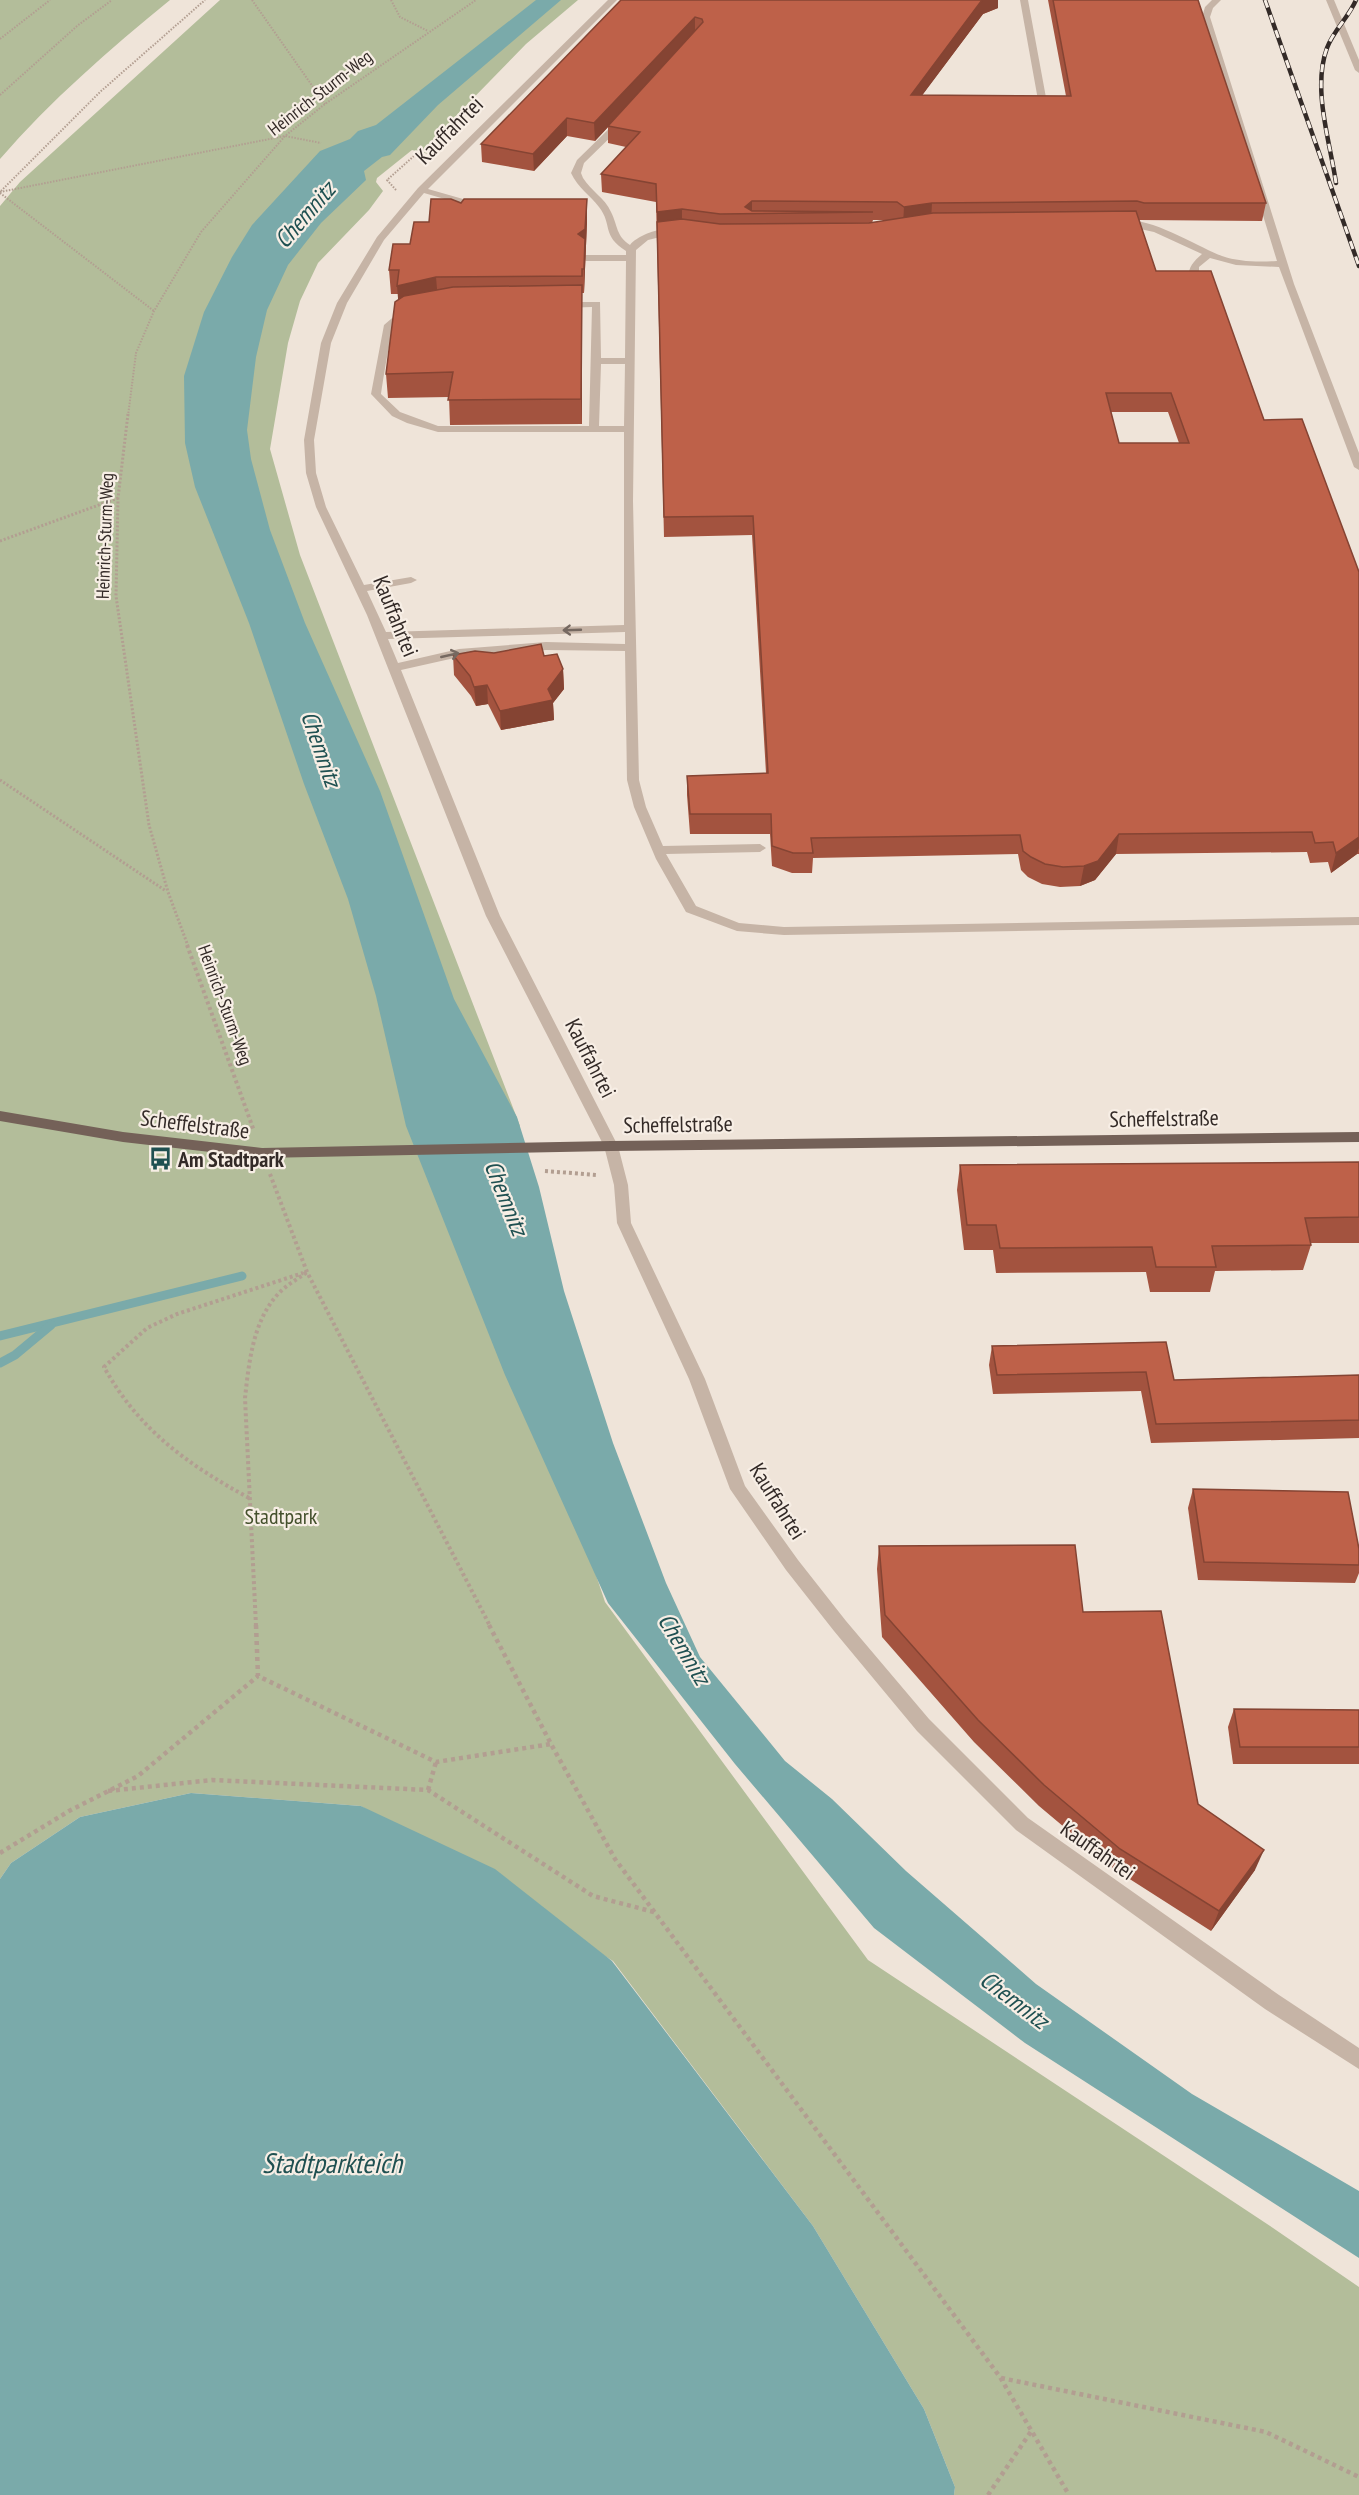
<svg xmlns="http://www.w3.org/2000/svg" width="1359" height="2495" font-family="'PT Sans Narrow',sans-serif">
  <rect width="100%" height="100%" fill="#efe4d9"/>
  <g fill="#b3bd9a">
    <path d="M0,0H170C110,49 50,101 0,159Z"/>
    <polygon points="220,0 578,0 526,44 449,123 429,154 412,150 377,178 376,182 383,191 369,210 318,263 300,301 288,343 270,449 300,555 520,1126 460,1167 605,1602 868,1960 1273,2228 1359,2287 1359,2495 954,2495 955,2487 924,2409 813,2226 613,1961 361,1806 191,1793 80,1817 11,1863 0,1879 0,206 20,182"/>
  </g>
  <g fill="#7aaaaa">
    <polygon points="536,0 561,0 438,105 390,155 382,157 364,171 366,180 321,223 288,265 267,310 256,357 247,430 251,459 270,530 305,623 380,791 454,999 517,1117 539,1187 564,1291 613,1443 666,1583 700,1657 785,1761 832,1799 906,1871 1036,1984 1192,2094 1359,2191 1359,2258 1025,2043 874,1928 735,1764 608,1603 505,1375 406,1126 376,996 348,899 304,784 249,623 195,487 185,443 184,376 204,312 232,257 252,225 320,151 350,139 358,131 376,125"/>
    <polygon points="191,1793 361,1806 495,1869 612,1961 813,2226 924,2409 955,2487 954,2495 0,2495 0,1879 11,1863 80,1817"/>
  </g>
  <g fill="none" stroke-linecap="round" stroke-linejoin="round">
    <g stroke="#7aaaaa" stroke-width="9">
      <polyline points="0,1336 242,1276"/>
      <polyline points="0,1363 15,1355 51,1325"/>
    </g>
    <g stroke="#b29e91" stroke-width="2" stroke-dasharray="1.5 1.5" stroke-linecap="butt">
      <polyline points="252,0 325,104"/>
      <polyline points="391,0 400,17 428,31"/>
      <polyline points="0,39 50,0"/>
      <polyline points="0,95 77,26 112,0"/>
      <polyline points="396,190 387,180 414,156 425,158"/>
      <polyline points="1,191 100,92 205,0"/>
      <polyline points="0,192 285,136 321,143"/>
      <polyline points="0,193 154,311"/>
      <polyline points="128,416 136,353 154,311 201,232 285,136 325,104 476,0"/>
    </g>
    <g stroke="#b29e91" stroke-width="3" stroke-dasharray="2 2" stroke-linecap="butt">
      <polyline points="128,414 118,498 116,596 149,825 168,892 188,946"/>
      <polyline points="0,541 118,498"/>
      <polyline points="0,780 166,891"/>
    </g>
    <g stroke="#b29e91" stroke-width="4" stroke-dasharray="3 3" stroke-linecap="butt">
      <polyline points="187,945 254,1131"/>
      <polyline points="545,1171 597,1175"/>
      <polyline points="270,1174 307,1272 490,1626"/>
      <path d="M249,1498C187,1464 139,1430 104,1367L147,1328L177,1314L303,1273"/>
      <path d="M256,1626L245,1398C249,1362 253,1319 280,1292C288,1284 298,1279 307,1272"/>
    </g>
    <g stroke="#b29e91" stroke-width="4.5" stroke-dasharray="4 4" stroke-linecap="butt">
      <polyline points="256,1625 258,1676 436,1762 551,1744"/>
      <polyline points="489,1625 551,1744 615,1859 1000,2377 1069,2495"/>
      <polyline points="428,1790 436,1762"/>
      <polyline points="108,1791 212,1780 428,1790 593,1896 654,1912"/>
      <polyline points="0,1853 69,1811 138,1776 258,1676"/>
      <polyline points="1001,2378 1266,2432 1359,2477"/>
      <polyline points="988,2495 1032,2430"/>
    </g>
    <g fill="#c6b4a6" fill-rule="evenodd">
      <path d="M608,0H617L428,189L463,199V223L455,221V202L424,193L384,240L347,303L331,343L314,440L316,473L326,507L364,585L411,577L417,580L411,583L367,591L386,632L624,625V432H438L407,423L392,416L371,394L384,325L398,313L410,309L415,312C409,317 401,318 396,325C390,332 383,381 381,394L400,412L438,426H589L592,307L562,308L557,305L562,302H600L601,358H625L626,261H586L581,258L586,255H626V251C601,235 613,225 599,207C590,195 578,188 571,173L577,160L619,119H625V123L584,163L581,173L583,178C591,191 605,198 611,212C618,226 616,236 630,245C639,234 668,224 681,232L648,240L636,250L633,501L639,780L646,807L663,846L760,844L766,848L760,852L666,854L696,906L739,923L784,927L1359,917V925L784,935L737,931L686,912L656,859L634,807L627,780L625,651L546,650L459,657L401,670L500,916L618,1146L628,1185L631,1223L705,1379L745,1486L798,1560L846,1621L929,1719L1028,1818L1279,1995L1359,2048V2069L1265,2009L1016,1830L917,1731L834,1631L786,1570L730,1489L689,1379L617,1223L614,1185L604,1146L486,916L367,615L316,507L306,473L304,440L321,343L337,303L377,237L418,188ZM601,364H625L624,426H599ZM625,632V644L546,642L459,649L398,663L388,639Z"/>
      <path d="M1020,0H1028L1047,103C1043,107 1031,107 1027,103L1038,100Z"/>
      <path d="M1212,0H1221L1213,8L1210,17L1294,284L1359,453V470L1354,467L1279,267L1236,265L1210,258L1199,267V286L1191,288C1185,273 1190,264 1202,254L1154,232L1117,224C1139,209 1199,248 1222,256C1239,262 1259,262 1277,261L1202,17L1205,7Z"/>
      <polygon points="1326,0 1334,0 1359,60 1359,73 1355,70"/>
    </g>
    <polygon fill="#746158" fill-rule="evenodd" points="0,1111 123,1132 262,1148 611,1141 1359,1132 1359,1142 611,1151 262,1158 123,1142 0,1121"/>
    <defs>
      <g id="rail">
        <polyline points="1265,0 1359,266"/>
        <path d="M1336,183C1330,141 1312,89 1327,48C1333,31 1349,17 1356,0"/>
      </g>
    </defs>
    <use href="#rail" stroke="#332a27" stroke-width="4.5"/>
    <use href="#rail" stroke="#f7eee5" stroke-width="3" stroke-dasharray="8" stroke-linecap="butt"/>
  </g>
  <g fill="#a3533f" fill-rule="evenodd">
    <path d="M621,0L998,8L983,14L922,95L1066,96L1048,0H1198L1266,203L1262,221L1139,220L1156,271L1264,420L1359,572V854H1357L1331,873L1328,862L1310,863L1307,852L1116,854L1095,880L1080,886L1060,887L1042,884L1028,877L1021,870L1018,854L813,858L812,873H792L772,866L770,834H690L687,795V776L766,773L752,535L664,537L656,202L602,192L601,174L626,147L608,143V127L595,141L567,136L534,171L482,162L481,144ZM873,220H891L872,223ZM1111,412H1168L1179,443H1119Z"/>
    <polygon points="587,199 587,222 584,293 582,293 582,424 450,425 449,397 388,398 386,374 398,300 398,294 391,294 389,270 429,222 461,203"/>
    <polygon points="494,653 544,656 563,669 564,689 553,703 554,720 501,730 488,704 476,706 471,696 454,675 453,655"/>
    <polygon points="1359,1162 1359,1243 1311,1243 1311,1245 1303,1270 1215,1271 1210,1292 1150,1292 1146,1272 996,1273 993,1250 964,1250 957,1190 960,1165"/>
    <polygon points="1166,1342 1174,1380 1359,1375 1359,1438 1151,1443 1141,1391 993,1394 989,1365 992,1346"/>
    <polygon points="1193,1489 1359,1549 1359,1573 1355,1583 1198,1580 1188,1508"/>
    <polygon points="879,1546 1083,1612 1198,1804 1255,1870 1211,1931 1114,1869 1039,1806 974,1742 882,1637 877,1569"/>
    <polygon points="1234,1709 1359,1710 1359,1764 1233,1764 1228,1727"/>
  </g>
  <g fill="#854433">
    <polygon points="982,0 998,0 998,8 983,14 909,113 911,95"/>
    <polygon points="695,17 695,34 595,141 594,123"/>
    <polygon points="567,118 567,136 534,171 533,154"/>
    <polygon points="587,199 587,222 584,293 584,269 578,234"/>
    <polygon points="752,201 752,213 745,207"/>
    <polygon points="932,203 931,221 903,225 904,207"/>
    <polygon points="682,209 682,227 657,230 657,212"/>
    <polygon points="436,277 438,301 399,310 397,286"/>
    <polygon points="582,285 582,424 581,399"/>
    <polygon points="563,669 564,689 553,703 554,720 501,730 500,711"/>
    <polygon points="487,685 488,704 476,706 474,687"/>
    <polygon points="1119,834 1116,854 1095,880 1080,886 1084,866"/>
    <polygon points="1359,837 1359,848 1357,854 1331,873 1336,853"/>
    <polygon points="1264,1850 1255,1870 1211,1931 1219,1911"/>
  </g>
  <g fill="#be6149" stroke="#854433" stroke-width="1.5" fill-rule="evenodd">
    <polygon points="621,0 982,0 911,95 1071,96 1053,0 1198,0 1266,203 1144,203 1137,201 932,203 904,207 897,202 752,201 745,207 752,211 873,212 720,214 682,209 657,212 656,184 601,174 640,132 608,126 703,22 702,19 695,17 594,123 567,118 533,154 481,144"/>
    <polygon points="431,199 451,199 461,203 464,199 587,199 585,229 578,234 585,239 584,269 582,269 582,276 436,277 397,286 399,270 389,270 393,244 410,244 414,222 429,222"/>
    <path d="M1136,211L1156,271H1211L1264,420L1302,419L1359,572V837L1336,853L1333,842L1315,843L1312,832L1119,834L1098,861L1084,866L1063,867L1045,864L1031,857L1023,851L1020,835L811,838L813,853H793L772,846L771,814H690L687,776L768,773L753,516L664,517L657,222L682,219L720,224L869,223L933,213ZM1106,393H1171L1189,443H1119Z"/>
    <polygon points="582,285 581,399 448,400 453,372 386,374 395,302 404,296 453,287"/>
    <polygon points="541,644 544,656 557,654 563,669 548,689 553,700 500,711 487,685 474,687 470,676 453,655 475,651 494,653"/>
    <polygon points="1359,1162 1359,1217 1305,1218 1311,1245 1212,1246 1216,1267 1156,1267 1152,1247 1000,1248 996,1225 967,1225 960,1165"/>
    <polygon points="1166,1342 1174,1380 1359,1375 1359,1420 1156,1424 1146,1372 997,1375 992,1346"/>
    <polygon points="1193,1489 1348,1492 1359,1549 1359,1565 1204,1562"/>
    <polygon points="1075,1545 1083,1612 1161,1611 1198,1804 1264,1850 1219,1911 1120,1849 1044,1785 978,1720 885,1615 879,1546"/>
    <polygon points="1234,1709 1359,1710 1359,1747 1240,1747"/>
  </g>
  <defs><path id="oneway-shaft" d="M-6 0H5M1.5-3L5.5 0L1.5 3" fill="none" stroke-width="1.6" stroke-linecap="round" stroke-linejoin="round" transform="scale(1.5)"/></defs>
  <g stroke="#756860">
    <use href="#oneway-shaft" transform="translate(572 630) rotate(178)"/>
    <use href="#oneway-shaft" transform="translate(450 655) rotate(-13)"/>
  </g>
  <defs>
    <symbol id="bus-bare" viewBox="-9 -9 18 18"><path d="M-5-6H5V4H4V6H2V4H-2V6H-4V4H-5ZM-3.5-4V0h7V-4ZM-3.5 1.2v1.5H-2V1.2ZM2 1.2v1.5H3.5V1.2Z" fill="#1f5051" stroke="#f7eee5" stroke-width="2.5" paint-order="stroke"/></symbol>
  </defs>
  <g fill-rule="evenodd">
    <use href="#bus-bare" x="144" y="1142" width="33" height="33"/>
  </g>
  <g text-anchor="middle" stroke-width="4.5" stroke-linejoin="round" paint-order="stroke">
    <g font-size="18" fill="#332a27" stroke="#f7eee5">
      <text transform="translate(320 93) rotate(-38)" y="6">Heinrich-Sturm-Weg</text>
      <text transform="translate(105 536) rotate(-88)" y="6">Heinrich-Sturm-Weg</text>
      <text transform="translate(225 1005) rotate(70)" y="6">Heinrich-Sturm-Weg</text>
    </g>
    <g font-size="22" fill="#332a27" stroke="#f7eee5">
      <text transform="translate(449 130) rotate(-45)" y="8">Kauffahrtei</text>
      <text transform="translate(396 616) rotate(68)" y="8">Kauffahrtei</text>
      <text transform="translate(591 1058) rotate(63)" y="8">Kauffahrtei</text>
      <text transform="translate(1164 1118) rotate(-1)" y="8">Scheffelstraße</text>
      <text transform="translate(195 1124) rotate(7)" y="8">Scheffelstraße</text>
      <text transform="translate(678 1124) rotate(-1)" y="8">Scheffelstraße</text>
      <text transform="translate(778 1501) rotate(58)" y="8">Kauffahrtei</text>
      <text transform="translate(1098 1850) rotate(35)" y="8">Kauffahrtei</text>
    </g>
    <g font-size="22" font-weight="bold" fill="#332a27" stroke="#f7eee5" text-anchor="start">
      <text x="178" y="1167">Am Stadtpark</text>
    </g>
    <g font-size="22" fill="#44502c" stroke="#f7eee5">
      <text x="281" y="1524">Stadtpark</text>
    </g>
    <g font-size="24" font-style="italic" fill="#1f5051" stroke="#f7eee5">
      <text transform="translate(305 215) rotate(-49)" y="8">Chemnitz</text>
      <text transform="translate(321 749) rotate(71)" y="8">Chemnitz</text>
      <text transform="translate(506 1198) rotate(68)" y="8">Chemnitz</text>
      <text transform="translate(684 1649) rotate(59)" y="8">Chemnitz</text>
      <text transform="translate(1014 2000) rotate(37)" y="8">Chemnitz</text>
    </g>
    <g font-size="28" font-style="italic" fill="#1f5051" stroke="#f7eee5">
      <text x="332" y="2173">Stadtparkteich</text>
    </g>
  </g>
</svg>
